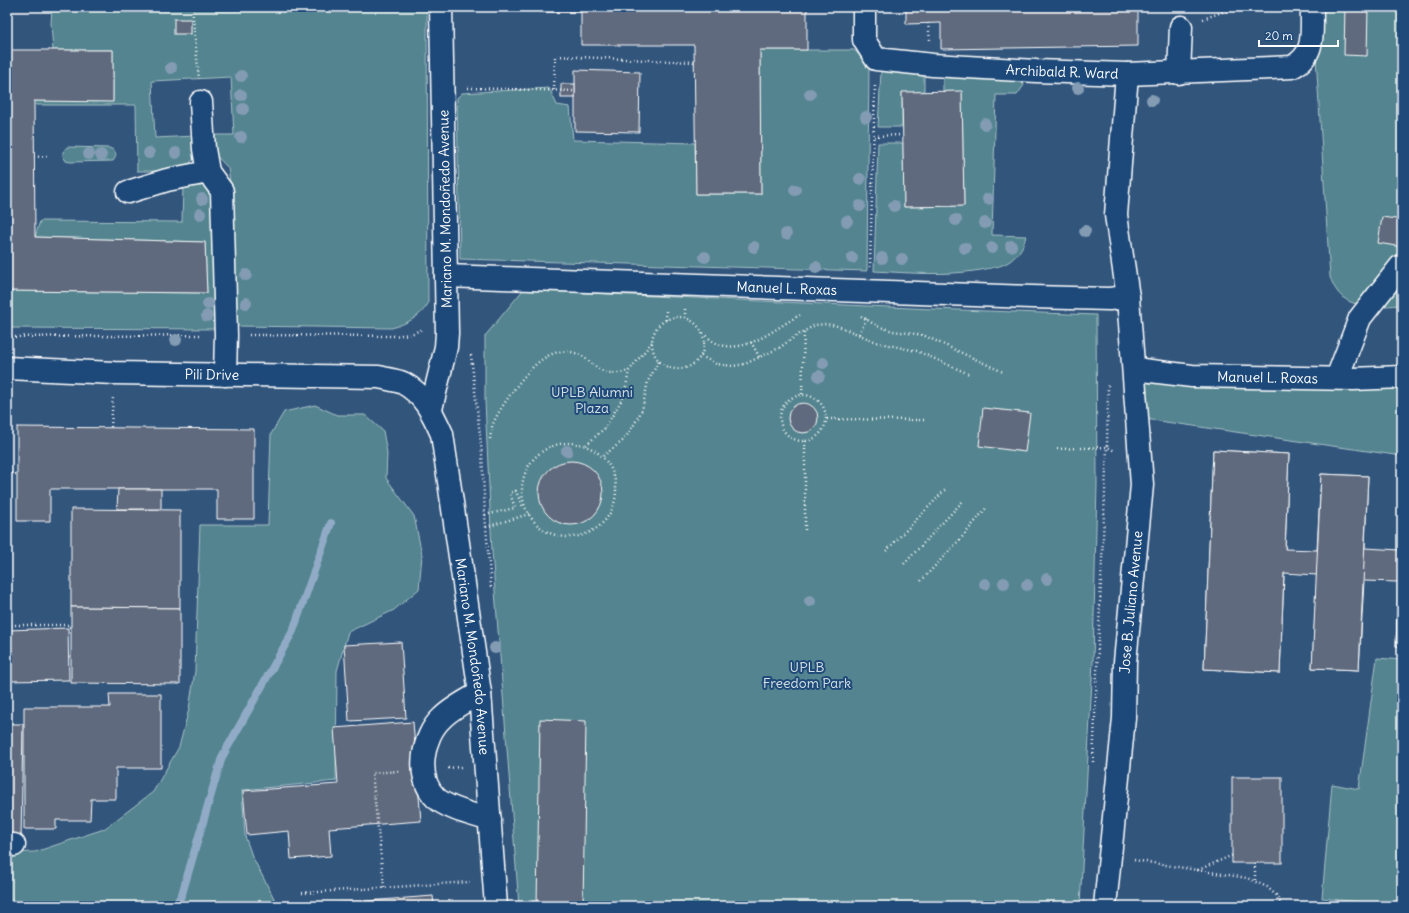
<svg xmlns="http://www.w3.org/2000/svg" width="1409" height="913" font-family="Delius,sans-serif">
  <rect width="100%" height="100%" fill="#1f4a7a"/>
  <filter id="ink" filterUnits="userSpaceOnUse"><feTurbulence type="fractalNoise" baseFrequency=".025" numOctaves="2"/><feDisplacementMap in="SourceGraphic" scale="8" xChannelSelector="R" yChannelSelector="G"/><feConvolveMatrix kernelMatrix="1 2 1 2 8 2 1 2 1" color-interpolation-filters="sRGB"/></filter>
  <g filter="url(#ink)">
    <rect fill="#32547b" x="7" y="7" width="1395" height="899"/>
    <g fill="#52848f" stroke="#a8c2c7">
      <path d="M52,7H427L428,304C419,318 407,323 392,328L237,326L230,182L228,168L211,150V135H234L231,77L152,81L155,138L195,136C195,142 196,153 194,158C186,173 152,171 137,171L136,105H36L34,101H113V50H53L51,24Z"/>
      <path d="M1315,7H1402V305C1381,306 1351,311 1337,291C1334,287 1332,282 1330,277L1316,57Z"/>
      <polygon points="760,50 854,50 869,64 867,271 460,259 457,98 462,93 549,88 557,105 570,107 573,140 695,143 696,194 761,194"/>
      <polygon points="881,71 924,72 924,92 902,93 902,127 878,127"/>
      <path d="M943,72L1021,78L1024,85L1017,95H996L992,235L1026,236C1023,248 1019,254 1010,261C1002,267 990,268 981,270C944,276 911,273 874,271L878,143H903L904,207L964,206L962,92H943Z"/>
      <path d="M67,147L109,148C116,150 118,155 113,161L70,162L66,161L63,156V152Z"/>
      <polygon points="183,186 216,186 221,329 7,328 7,291 207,293 205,242 35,237 40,221 182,222"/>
      <polygon points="523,290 932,309 1096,315 1097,483 1093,661 1080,906 519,906 492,551 485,401 485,336"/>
      <polygon points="1139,381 1402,386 1402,456 1138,418"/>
      <polygon points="315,405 337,415 365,415 383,431 387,453 386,478 414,516 422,555 419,589 394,610 348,632 337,671 336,781 242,790 245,836 252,856 278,906 7,906 7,853 35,852 104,829 153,792 179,747 189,709 195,671 200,525 268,525 271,434 284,412"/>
      <polygon points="1377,658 1402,660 1402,906 1359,906 1359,902 1322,898 1332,784 1359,789"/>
    </g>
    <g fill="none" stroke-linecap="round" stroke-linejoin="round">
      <polyline stroke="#91abc7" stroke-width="8" points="175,906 182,894 222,757 293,631 331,523"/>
    </g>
    <g fill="#5f6b7e" stroke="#fff">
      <polygon points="540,7 807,7 807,50 760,50 761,194 696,194 694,45 581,45 581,12 540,12"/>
      <polygon points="906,7 1138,7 1138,46 941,49 941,23 906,24"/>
      <polygon points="1345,7 1368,7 1367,56 1344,55"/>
      <rect x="174" y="19" width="17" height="15"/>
      <polygon points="7,50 113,50 113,102 34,101 35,237 205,242 207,293 7,291"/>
      <polygon points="575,70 640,72 639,132 575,131"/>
      <rect x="561" y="84" width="14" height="14"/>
      <polygon points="962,91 964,206 904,207 902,92"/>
      <polygon points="1382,217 1402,220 1402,247 1378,243"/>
      <circle cx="803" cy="418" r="15"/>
      <polygon points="983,408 1030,413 1025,452 979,446"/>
      <polygon points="17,427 254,429 254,519 217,519 217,489 50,489 50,521 17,521"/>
      <polygon points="1213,450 1289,454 1280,673 1204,669"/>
      <polygon points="1213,450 1289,454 1285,549 1317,550 1321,474 1368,476 1365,548 1400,550 1402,502 1402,646 1396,646 1398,582 1364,581 1359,670 1312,668 1317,575 1284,573 1280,673 1204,669"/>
      <circle cx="571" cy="493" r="32"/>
      <polygon points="1321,474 1368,476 1359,670 1312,668"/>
      <polygon points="118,489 161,489 161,509 117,509"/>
      <polygon points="1402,502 1402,646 1396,646"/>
      <polygon points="71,509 180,510 180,608 71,607"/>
      <polygon points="71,607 180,608 180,684 71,683"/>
      <polygon points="68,628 69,680 7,681 7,630"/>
      <polygon points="401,642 406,718 349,721 344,645"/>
      <polygon points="109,694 161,694 161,768 116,768 116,799 91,799 90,820 56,820 56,829 24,829 24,707 110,707"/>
      <polygon points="540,719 586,721 583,906 537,906"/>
      <polygon points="413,722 421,821 329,828 331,856 291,859 289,831 247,835 243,791 338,784 334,728"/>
      <polygon points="7,724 23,724 21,840 7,840"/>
      <rect x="1232" y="777" width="50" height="86"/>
      <polygon points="433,896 434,906 302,906"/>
    </g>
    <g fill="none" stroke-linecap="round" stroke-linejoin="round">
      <defs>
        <g id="minor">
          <path id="s1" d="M864,7V40L876,59L933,65L1036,71L1127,74L1292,67C1317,54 1311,31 1312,7"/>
          <polyline points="1179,73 1181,27"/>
          <polyline points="201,102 204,149 208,172"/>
          <polyline points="128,192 167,180 208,172 222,191 226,335 225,375"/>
          <path id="s2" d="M446,276L1032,297L1109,299L1128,297"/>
          <path id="s3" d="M7,368L114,373L379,377C386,379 396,380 403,383C424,394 433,414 442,434L480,693L496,906"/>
          <path id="s4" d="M1134,369L1192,376L1353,379L1402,377"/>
          <polyline points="1337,378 1360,318 1400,267"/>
          <polyline points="431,409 446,347 447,333 441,7"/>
          <path d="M480,693C467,700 452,708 442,718C422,736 415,778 436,798C448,809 475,815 490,820"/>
          <polyline points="7,845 14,845"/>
          <path id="s5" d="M1105,906L1124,718L1125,662L1142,485L1128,297L1116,215L1127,74"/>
        </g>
      </defs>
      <use href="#minor" stroke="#fff" stroke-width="25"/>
      <g stroke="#fff" stroke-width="2.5" stroke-dasharray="1 3" stroke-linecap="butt">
        <polyline points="192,7 199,79"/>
        <polyline points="1203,19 1236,7"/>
        <polyline points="928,23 930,40"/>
        <polyline points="468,88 575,91"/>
        <polyline points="554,90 555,56 694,62"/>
        <polyline points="874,136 902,135"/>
        <polyline points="34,157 48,156"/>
        <polyline points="870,267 875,84"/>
        <polyline points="861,316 877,326 893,331 923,335 1003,372"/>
        <circle cx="678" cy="343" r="26"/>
        <polyline points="685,318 685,309"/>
        <polyline points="666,320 666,309"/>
        <path d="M703,333C707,337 713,342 718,344C747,355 776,327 800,315"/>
        <polyline points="859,334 867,318"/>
        <polyline points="249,335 393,336 411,334 423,329"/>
        <polyline points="7,337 202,335"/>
        <polyline points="751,342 760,358"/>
        <polyline points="471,355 482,454 485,515 491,587"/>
        <polyline points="701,356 716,364 733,366 745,364 779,348 796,336 815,325 826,324 838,326 879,343 917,351 969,374"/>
        <polyline points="802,394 804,332"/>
        <circle cx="803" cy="418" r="23"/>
        <polyline points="827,419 924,420"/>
        <polyline points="111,427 113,397"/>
        <path d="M490,439C491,434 491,429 493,424C497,414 504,404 510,395C524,376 546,344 575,353C583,355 588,361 595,366C605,375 617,374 629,371"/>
        <polyline points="805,441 805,530"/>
        <circle cx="569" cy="490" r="47"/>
        <polyline points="586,445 605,428 624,396 629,371 652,342"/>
        <polyline points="1057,449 1107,447 1115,451"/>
        <polyline points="603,456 624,440 635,423 642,410 648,381 659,361"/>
        <polyline points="7,473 17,474"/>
        <polyline points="485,515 515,508 510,493 516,491 522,506 525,506"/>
        <polyline points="486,527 529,514"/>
        <polyline points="886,551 945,490"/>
        <polyline points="904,564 963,501"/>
        <polyline points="921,581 964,535 987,507"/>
        <polyline points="7,625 68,625 68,627 71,627"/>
        <polyline points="1093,762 1107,447 1108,385"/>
        <polyline points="448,768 461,767"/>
        <polyline points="1134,860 1247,878 1267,887 1276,895 1282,906"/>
        <polyline points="1255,863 1255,882"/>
        <polyline points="1198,870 1233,855"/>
        <polyline points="384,887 372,773 399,771"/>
        <polyline points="302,893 470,882"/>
      </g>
      <use href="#minor" stroke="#1f4a7a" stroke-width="22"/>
    </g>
    <g fill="#839cb4">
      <circle cx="171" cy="68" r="6"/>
      <circle cx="241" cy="76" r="6"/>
      <circle cx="1078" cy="88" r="6"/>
      <circle cx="810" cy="94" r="6"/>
      <circle cx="241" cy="95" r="6"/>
      <circle cx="1152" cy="100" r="6"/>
      <circle cx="243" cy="109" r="6"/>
      <circle cx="866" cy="117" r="6"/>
      <circle cx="985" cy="124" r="6"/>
      <circle cx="241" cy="137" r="6"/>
      <circle cx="149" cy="153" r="6"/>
      <circle cx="176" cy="153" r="6"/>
      <circle cx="89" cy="154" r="6"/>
      <circle cx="101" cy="155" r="6"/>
      <circle cx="860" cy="179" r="6"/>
      <circle cx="795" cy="190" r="6"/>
      <circle cx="202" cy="199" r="6"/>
      <circle cx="988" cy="199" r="6"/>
      <circle cx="860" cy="206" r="6"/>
      <circle cx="894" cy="206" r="6"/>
      <circle cx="200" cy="214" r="6"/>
      <circle cx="956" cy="220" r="6"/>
      <circle cx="847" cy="221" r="6"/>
      <circle cx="985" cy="223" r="6"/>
      <circle cx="1085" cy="231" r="6"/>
      <circle cx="786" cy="234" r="6"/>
      <circle cx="1011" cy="246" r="6"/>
      <circle cx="754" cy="247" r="6"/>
      <circle cx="965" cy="248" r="6"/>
      <circle cx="992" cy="248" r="6"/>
      <circle cx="705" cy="257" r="6"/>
      <circle cx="852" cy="258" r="6"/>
      <circle cx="882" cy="258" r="6"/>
      <circle cx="902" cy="259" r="6"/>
      <circle cx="816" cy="267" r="6"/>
      <circle cx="246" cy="275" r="6"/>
      <circle cx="246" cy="303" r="6"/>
      <circle cx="208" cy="304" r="6"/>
      <circle cx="207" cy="316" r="6"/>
      <circle cx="176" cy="340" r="6"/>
      <circle cx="823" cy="363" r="6"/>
      <circle cx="819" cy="376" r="6"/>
      <circle cx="567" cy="451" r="6"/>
      <circle cx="1047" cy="579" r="6"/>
      <circle cx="1004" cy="583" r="6"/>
      <circle cx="985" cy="584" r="6"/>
      <circle cx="1027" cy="585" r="6"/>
      <circle cx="810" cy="601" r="6"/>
      <circle cx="495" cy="648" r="6"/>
    </g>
  </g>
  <g text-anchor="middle" stroke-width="4" stroke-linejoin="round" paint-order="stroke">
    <g font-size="14" fill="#fff" stroke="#1f4a7a">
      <text dy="5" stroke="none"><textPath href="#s1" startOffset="242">Archibald R. Ward</textPath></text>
      <text transform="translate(445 209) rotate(-91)" y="5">Mariano M. Mondoñedo Avenue</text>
      <text dy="5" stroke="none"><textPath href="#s2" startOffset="341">Manuel L. Roxas</textPath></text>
      <text dy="5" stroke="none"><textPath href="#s3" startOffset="205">Pili Drive</textPath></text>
      <text dy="5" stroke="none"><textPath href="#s4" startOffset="134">Manuel L. Roxas</textPath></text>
      <text dy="5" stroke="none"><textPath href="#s5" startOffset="305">Jose B. Juliano Avenue</textPath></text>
      <text dy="5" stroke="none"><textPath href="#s3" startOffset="687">Mariano M. Mondoñedo Avenue</textPath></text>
    </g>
    <g font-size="14" fill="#d4e0e3" stroke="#1f4a7a">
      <text x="592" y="397">UPLB Alumni<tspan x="592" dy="16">Plaza</tspan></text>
      <text x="807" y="672">UPLB<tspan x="807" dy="16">Freedom Park</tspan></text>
    </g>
  </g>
  <rect width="1409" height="913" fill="none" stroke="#1f4a7a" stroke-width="24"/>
  <rect x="12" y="12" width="1385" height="889" fill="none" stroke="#fff" stroke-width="1.5" filter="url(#ink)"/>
  <path d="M1259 40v6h79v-6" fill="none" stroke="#ffffff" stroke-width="2"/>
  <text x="1265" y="40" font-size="12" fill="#ffffff" stroke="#1f4a7a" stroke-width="3" paint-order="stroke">20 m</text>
</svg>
